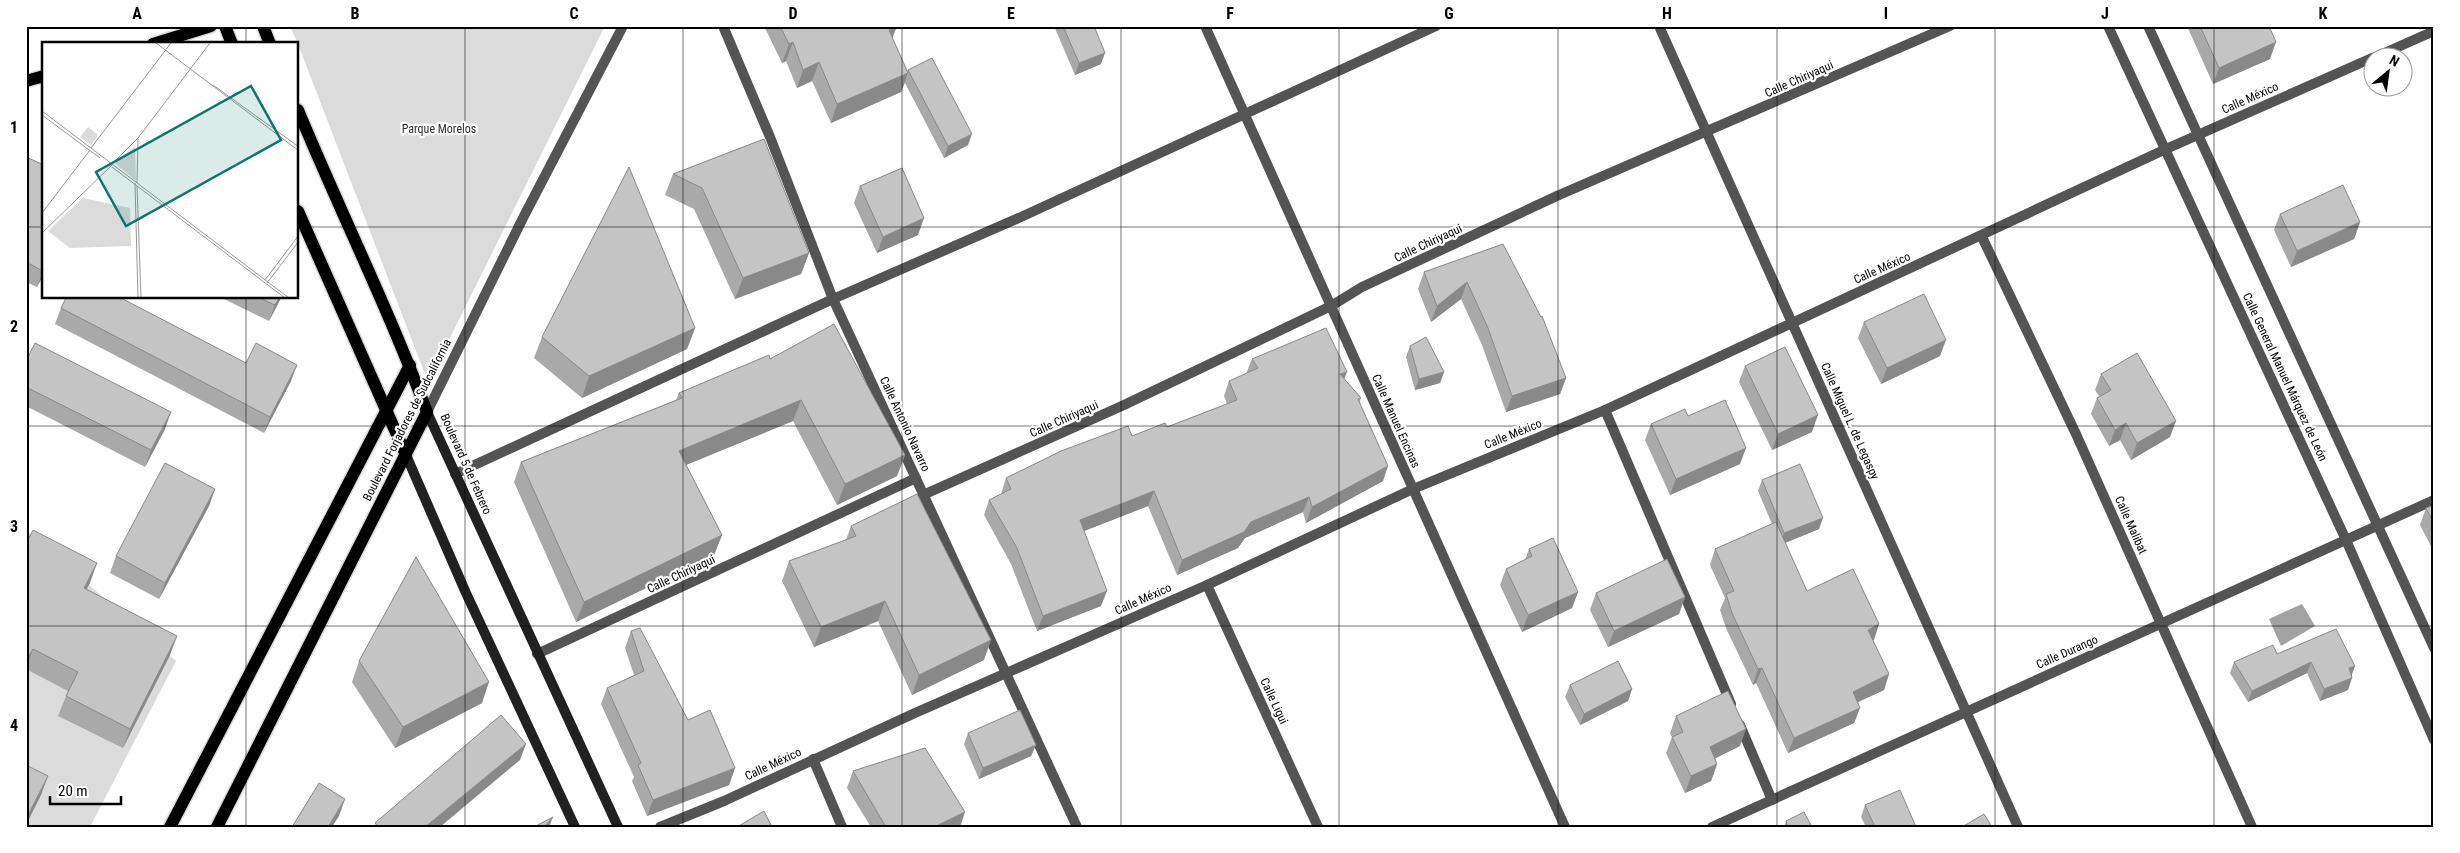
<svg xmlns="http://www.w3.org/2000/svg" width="2460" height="853" font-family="'Roboto Condensed',sans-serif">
  <rect width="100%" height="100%" fill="#fff"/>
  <g fill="#dbdbdb">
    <polygon points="290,26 605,26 428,382 298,44"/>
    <polygon points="26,530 176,661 90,827 26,827"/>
  </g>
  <polygon fill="#a2a2a2" points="2302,604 2315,626 2281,646 2269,619"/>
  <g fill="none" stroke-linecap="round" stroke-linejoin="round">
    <defs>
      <g id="primary">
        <polyline points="225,26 232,44"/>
        <polyline points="263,26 270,44"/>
        <polyline points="153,44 211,26"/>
        <polyline points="26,81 44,76"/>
        <polyline points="298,211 406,455"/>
        <polyline points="170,827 410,365"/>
        <path d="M217,827L427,412C389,310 340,211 298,110"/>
      </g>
    </defs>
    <use href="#primary" stroke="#dbdbdb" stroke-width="15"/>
    <g stroke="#545454" stroke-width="10">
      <polyline points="723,26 770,137 833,299 1077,827"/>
      <polyline points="1205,26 1565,827"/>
      <polyline points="1659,26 2018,827"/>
      <polyline points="2373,58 2434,31"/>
      <polyline points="1982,237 2076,434 2252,827"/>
      <polyline points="1605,410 1731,704"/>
      <polyline points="455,474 833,299 1021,217 1436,26"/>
      <polyline points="923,495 1124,405 1331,306 1362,287 1559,195 1950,26"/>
      <polyline points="1207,585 1318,827"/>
      <polyline points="537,654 916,478"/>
      <polyline points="1740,725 1772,800"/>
      <polyline points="813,759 842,827"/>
      <polyline points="660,827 724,801 915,713 1207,585 1413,489 1605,410 2166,149 2372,58"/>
      <polyline points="1712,827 2434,500"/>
    </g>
    <g stroke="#545454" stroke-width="10">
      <polyline points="2108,26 2346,540 2434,740"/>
      <polyline points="2148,26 2434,648"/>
      <polyline points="427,412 524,216 623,26"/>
    </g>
    <g stroke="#212121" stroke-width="10">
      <polyline points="427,412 618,827"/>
      <polyline points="406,455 466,593 575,827"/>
    </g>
    <use href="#primary" stroke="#000" stroke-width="12"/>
  </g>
  <g fill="#a9a9a9">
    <polygon points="764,26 897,26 892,38 907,72 908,70 968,145 944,158 905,83 901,92 831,123 812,81 797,88 786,61 782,63"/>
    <polygon points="1054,26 1094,26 1101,64 1075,75"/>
    <polygon points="2187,26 2269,26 2270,59 2213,84"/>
    <polygon points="764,139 809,253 801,274 735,299 694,209 665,195 673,174"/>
    <polygon points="26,157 44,274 37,287 26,282"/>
    <polygon points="860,186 918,235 877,253 854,203"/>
    <polygon points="2280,214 2360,222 2354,239 2291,267 2274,230"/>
    <polygon points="1503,244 1566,378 1560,394 1506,412 1482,345 1461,299 1431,322 1418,289 1424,272"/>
    <polygon points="222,298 281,298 269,321"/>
    <polygon points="61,308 246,363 291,381 264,433 55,324"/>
    <polygon points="1864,322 1940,356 1881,384 1858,338"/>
    <polygon points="695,328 687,349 582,398 534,358 542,337"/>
    <polygon points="1410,346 1444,372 1440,383 1415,390 1406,357"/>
    <polygon points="770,359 905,455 897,476 837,505 793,421 686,465 722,535 714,555 576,622 514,482 521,462 676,400 679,393"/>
    <polygon points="1252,359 1344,379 1361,398 1359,403 1383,481 1306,523 1303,512 1245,538 1238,548 1177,575 1148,506 1084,531 1101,606 1037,631 1011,564 984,515 989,500 1001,494 1006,478 1132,436 1167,427 1227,404 1224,396 1229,381 1246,374"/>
    <polygon points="26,361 165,429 145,467 26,406"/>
    <polygon points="1745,366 1812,432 1772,450 1739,382"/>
    <polygon points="2101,374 2170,437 2131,460 2120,440 2109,446 2091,414 2097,398 2099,396 2095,390"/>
    <polygon points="1688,416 1740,464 1670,495 1645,440 1651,424"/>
    <polygon points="1762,480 1819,529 1785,543 1807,591 1874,640 1873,640 1889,674 1884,690 1858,702 1860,708 1854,723 1788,753 1756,683 1753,685 1726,628 1720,610 1725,598 1710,565 1715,549 1772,524 1758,491"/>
    <polygon points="215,489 209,506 159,599 110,573 116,556"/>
    <polygon points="2434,505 2434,552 2420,525 2426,508"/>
    <polygon points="851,526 984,660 912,695 878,621 814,647 782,581 789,561 846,540"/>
    <polygon points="26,544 90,583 86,589 170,655 123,748 58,716 68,691 26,669"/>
    <polygon points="1529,549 1578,592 1572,608 1522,632 1500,585 1506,569 1525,560"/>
    <polygon points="1596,593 1685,597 1679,614 1608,647 1590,610"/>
    <polygon points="2336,629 2352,676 2348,690 2320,701 2307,673 2248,702 2230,673 2234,662 2277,654"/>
    <polygon points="631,631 688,720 735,768 729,785 647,816 632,781 634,777 601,704 607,688 634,675 625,648"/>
    <polygon points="359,661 482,703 395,748 352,682"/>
    <polygon points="1570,685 1632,689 1628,701 1580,725 1565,697"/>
    <polygon points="1676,716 1740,746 1715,758 1717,764 1711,781 1685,793 1666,753 1672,737 1670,733"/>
    <polygon points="968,733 1036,745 1031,756 979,779 964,744"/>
    <polygon points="853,771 960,827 871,827 847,788"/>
    <polygon points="1865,805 1916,827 1866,827 1861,817"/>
    <polygon points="1786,821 1812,827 1784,827"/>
  </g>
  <g fill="#898989">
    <polygon points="897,26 890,44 889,30"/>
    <polygon points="793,42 786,61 782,63 789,44"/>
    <polygon points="2276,42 2270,59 2213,84 2219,68"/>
    <polygon points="1105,53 1101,64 1075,75 1079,63"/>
    <polygon points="819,62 812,81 797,88 803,70"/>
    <polygon points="908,73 901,92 831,123 837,104"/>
    <polygon points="972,134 968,145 944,158 948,146"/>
    <polygon points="924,218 918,235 877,253 883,237"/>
    <polygon points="2360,222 2354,239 2291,267 2297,251"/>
    <polygon points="809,253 801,274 735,299 743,278"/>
    <polygon points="44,269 44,274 37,287"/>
    <polygon points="1467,282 1461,299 1431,322 1437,306"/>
    <polygon points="279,298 281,298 269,321 275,305"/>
    <polygon points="695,328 687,349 582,398 589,376"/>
    <polygon points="1946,340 1940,356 1881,384 1887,368"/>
    <polygon points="297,365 291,381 264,433 270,417"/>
    <polygon points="1347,372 1341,387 1340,374"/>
    <polygon points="1444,372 1440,383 1415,390 1419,379"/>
    <polygon points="1566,378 1560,394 1506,412 1512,396"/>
    <polygon points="801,400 793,421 671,471 679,451"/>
    <polygon points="171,412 165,429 145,467 151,450"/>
    <polygon points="1818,415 1812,432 1772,450 1778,434"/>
    <polygon points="2176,421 2170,437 2131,460 2137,443"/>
    <polygon points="2126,423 2120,440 2109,446 2115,430"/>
    <polygon points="1746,448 1740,464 1670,495 1676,479"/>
    <polygon points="905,455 897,476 837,505 845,484"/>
    <polygon points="1388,466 1383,481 1306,523 1312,507"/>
    <polygon points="215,489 209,506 159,599 165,583"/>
    <polygon points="1154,491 1148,506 1074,535 1080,520"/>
    <polygon points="1309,497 1303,512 1245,538 1238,548 1177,575 1182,560 1251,522"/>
    <polygon points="1823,518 1819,529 1780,545 1784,533"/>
    <polygon points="722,535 714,555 576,622 584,602"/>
    <polygon points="97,563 90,583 77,607 84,588"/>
    <polygon points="1107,591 1101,606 1037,631 1043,616"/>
    <polygon points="1578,592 1572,608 1522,632 1528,615"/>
    <polygon points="1685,597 1679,614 1608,647 1614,631"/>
    <polygon points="885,601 878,621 814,647 821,627"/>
    <polygon points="1879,624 1874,640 1862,645 1868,630"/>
    <polygon points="177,636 170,655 123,748 130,729"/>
    <polygon points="991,640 984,660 912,695 919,675"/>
    <polygon points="33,649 26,668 26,661"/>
    <polygon points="2311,662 2307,673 2248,702 2252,691"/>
    <polygon points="2355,666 2351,677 2349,668"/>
    <polygon points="1762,668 1756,683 1753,685 1758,669"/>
    <polygon points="1889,674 1884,690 1847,707 1853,692"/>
    <polygon points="2352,678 2348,690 2320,701 2324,689"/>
    <polygon points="489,682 482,703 395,748 403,727"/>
    <polygon points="1632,689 1628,701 1580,725 1584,714"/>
    <polygon points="1860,708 1854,723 1788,753 1794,738"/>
    <polygon points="1746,729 1740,746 1704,764 1710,747"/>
    <polygon points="526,744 520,760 440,827 425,827"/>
    <polygon points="1036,745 1031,756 979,779 983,768"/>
    <polygon points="1717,764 1711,781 1685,793 1691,776"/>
    <polygon points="735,768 729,785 647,816 653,800"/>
    <polygon points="48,776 41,795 26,825 26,819"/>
    <polygon points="345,799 339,816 332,827 328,827"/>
    <polygon points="965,812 960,827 934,827"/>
    <polygon points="553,817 549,827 544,827"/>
  </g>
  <g fill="#c4c4c4" stroke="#898989">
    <polygon points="780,26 896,26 889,30 908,73 837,104 819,62 803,70 793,42 789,44"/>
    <polygon points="1063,26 1094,26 1105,53 1079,63"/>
    <polygon points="2200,26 2269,26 2276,42 2219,68"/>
    <polygon points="932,58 972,134 948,146 908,70"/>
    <polygon points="764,139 809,253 743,278 702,188 673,174"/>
    <polygon points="26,157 44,165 44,269 43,271 26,262"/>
    <polygon points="629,167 695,328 589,376 542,337"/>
    <polygon points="902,168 924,218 883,237 860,186"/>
    <polygon points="2343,185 2360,222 2297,251 2280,214"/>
    <polygon points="1503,244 1541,317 1542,316 1566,378 1512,396 1488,328 1467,282 1437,306 1424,272"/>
    <polygon points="1924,294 1946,340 1887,368 1864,322"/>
    <polygon points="66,298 121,298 246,363 256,343 297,365 270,417 61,308"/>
    <polygon points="260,298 279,298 275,305"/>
    <polygon points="834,324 905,455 845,484 801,400 679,451 722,535 584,602 521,462 682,398 679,393 769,355 770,359"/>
    <polygon points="1326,328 1347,372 1340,374 1361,398 1358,399 1388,466 1312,507 1309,497 1251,522 1244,532 1182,560 1154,491 1080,520 1107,591 1043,616 1017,548 989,500 1011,489 1006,478 1061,451 1128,426 1132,436 1165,423 1167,427 1237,400 1229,381 1258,368 1252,359"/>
    <polygon points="1426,337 1444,372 1419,379 1410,346"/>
    <polygon points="35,343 171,412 151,450 26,387 26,361"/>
    <polygon points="1785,347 1818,415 1778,434 1745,366"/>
    <polygon points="2137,353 2176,421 2137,443 2126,423 2115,430 2097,398 2111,390 2101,374"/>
    <polygon points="1725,400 1746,448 1676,479 1651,424 1685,409 1688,416"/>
    <polygon points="165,463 215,489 165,583 116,556"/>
    <polygon points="1800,464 1823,518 1784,533 1762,480"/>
    <polygon points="917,494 991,640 919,675 885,601 821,627 789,561 856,536 851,526"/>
    <polygon points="2434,505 2434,524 2426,508"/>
    <polygon points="1776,522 1807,591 1853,569 1879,624 1868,630 1889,674 1853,692 1860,708 1794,738 1762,668 1758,669 1732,613 1726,594 1734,591 1715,549"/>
    <polygon points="33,530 97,563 84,588 177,636 130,729 66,696 78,672 33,649 26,661 26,544"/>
    <polygon points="1553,538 1578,592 1528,615 1506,569 1532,556 1529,549"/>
    <polygon points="416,557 489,682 403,727 359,661"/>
    <polygon points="1667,559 1685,597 1614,631 1596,593"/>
    <polygon points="640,628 688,720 710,710 735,768 653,800 638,765 641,763 607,688 644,671 631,631"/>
    <polygon points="2336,629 2355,666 2349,668 2352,678 2324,689 2311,662 2252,691 2234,662 2273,645 2277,654"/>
    <polygon points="1618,661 1632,689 1584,714 1570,685"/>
    <polygon points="1728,691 1746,729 1710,747 1717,764 1691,776 1672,737 1683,732 1676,716"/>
    <polygon points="1020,710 1036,745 983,768 968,733"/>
    <polygon points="501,715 526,744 425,827 378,827 375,823"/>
    <polygon points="925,748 965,812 934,827 886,827 853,771"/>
    <polygon points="26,765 48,776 26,819"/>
    <polygon points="319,783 345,799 328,827 292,827"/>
    <polygon points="1900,790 1916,827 1875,827 1865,805"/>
    <polygon points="764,811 772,827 737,827"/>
    <polygon points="1804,812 1812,827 1788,827 1786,821"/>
    <polygon points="1984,814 1992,827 1962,827"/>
    <polygon points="553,817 544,827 534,827"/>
  </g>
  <path fill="none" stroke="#000" stroke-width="1" stroke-opacity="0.55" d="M246,26V44M465,26V827M683,26V827M902,26V827M1121,26V827M1339,26V827M1558,26V827M1777,26V827M1995,26V827M2214,26V827M26,227H44M298,227H2434M246,298V827M26,426H2434M26,626H2434"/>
  <g text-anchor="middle" stroke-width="4.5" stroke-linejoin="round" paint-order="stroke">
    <g font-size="12" fill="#000" stroke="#fff">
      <text transform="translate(1799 79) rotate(-24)" y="4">Calle Chiriyaqui</text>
      <text transform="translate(2250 98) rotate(-24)" y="4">Calle México</text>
      <text transform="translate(1428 243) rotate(-25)" y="4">Calle Chiriyaqui</text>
      <text transform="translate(1882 268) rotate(-24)" y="4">Calle México</text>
      <text transform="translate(2285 377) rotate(65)" y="4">Calle General Manuel Márquez de León</text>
      <text transform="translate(1064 419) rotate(-24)" y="4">Calle Chiriyaqui</text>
      <text transform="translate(407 420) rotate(-63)" y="4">Boulevard Forjadores de Sudcalifornia</text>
      <text transform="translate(1396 421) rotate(66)" y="4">Calle Manuel Encinas</text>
      <text transform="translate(1850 421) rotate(66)" y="4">Calle Miguel L. de Legaspy</text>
      <text transform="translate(905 424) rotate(65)" y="4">Calle Antonio Navarro</text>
      <text transform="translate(1513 434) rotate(-22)" y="4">Calle México</text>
      <text transform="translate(466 464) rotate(66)" y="4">Boulevard 5 de Febrero</text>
      <text transform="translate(2131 525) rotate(66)" y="4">Calle Malibat</text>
      <text transform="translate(681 574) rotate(-25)" y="4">Calle Chiriyaqui</text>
      <text transform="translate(1143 599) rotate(-24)" y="4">Calle México</text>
      <text transform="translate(2067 652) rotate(-24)" y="4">Calle Durango</text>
      <text transform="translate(1274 701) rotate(65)" y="4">Calle Ligui</text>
      <text transform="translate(773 764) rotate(-25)" y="4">Calle México</text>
    </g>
    <g font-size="12" fill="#323232" stroke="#fff">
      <text x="439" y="133">Parque Morelos</text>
    </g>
  </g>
  <g transform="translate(42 42)">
    <rect width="256" height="256" fill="#fff"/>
    <path d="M46,85L56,93L49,103L38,95ZM93,104L94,139L73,121ZM41,156L88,166L89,204L28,206L6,189Z" fill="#dbdbdb"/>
    <path fill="none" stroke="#999" stroke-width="1" d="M114,1L257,109M171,43L257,105M0,69L247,256M0,73L58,116M49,106L129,1M70,122L96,96L168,1M70,125L243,256M93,141L96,256M95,141L96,97M95,144L99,256M0,171L48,108M0,191L70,123M223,238L257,193M225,241L257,199"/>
    <path fill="#0f766e" fill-opacity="0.15" stroke="#0f766e" stroke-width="2.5" d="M209,44L239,98L84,184L54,130Z"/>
    <rect width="256" height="256" fill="none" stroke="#000" stroke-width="2.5"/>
  </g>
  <rect width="2460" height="853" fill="none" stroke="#ffffff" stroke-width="55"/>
  <g transform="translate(2388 72) rotate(29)"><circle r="24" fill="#ffffff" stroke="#999999"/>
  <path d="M0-4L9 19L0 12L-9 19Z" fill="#000000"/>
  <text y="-8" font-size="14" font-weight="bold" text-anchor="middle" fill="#000000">N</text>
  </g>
  <path d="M50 796v8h71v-8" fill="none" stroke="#000000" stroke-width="2.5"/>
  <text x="58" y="796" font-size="15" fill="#000000" stroke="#ffffff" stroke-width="4" paint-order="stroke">20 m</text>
  <rect x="28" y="28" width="2404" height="798" fill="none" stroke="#000" stroke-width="2"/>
  <g font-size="16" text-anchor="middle" font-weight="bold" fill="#000">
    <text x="137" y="19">A</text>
    <text x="355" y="19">B</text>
    <text x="574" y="19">C</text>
    <text x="793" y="19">D</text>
    <text x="1011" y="19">E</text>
    <text x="1230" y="19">F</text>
    <text x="1449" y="19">G</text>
    <text x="1667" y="19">H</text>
    <text x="1886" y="19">I</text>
    <text x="2105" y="19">J</text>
    <text x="2323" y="19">K</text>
    <text x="14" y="133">1</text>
    <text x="14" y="332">2</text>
    <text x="14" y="532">3</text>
    <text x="14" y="731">4</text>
  </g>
</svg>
